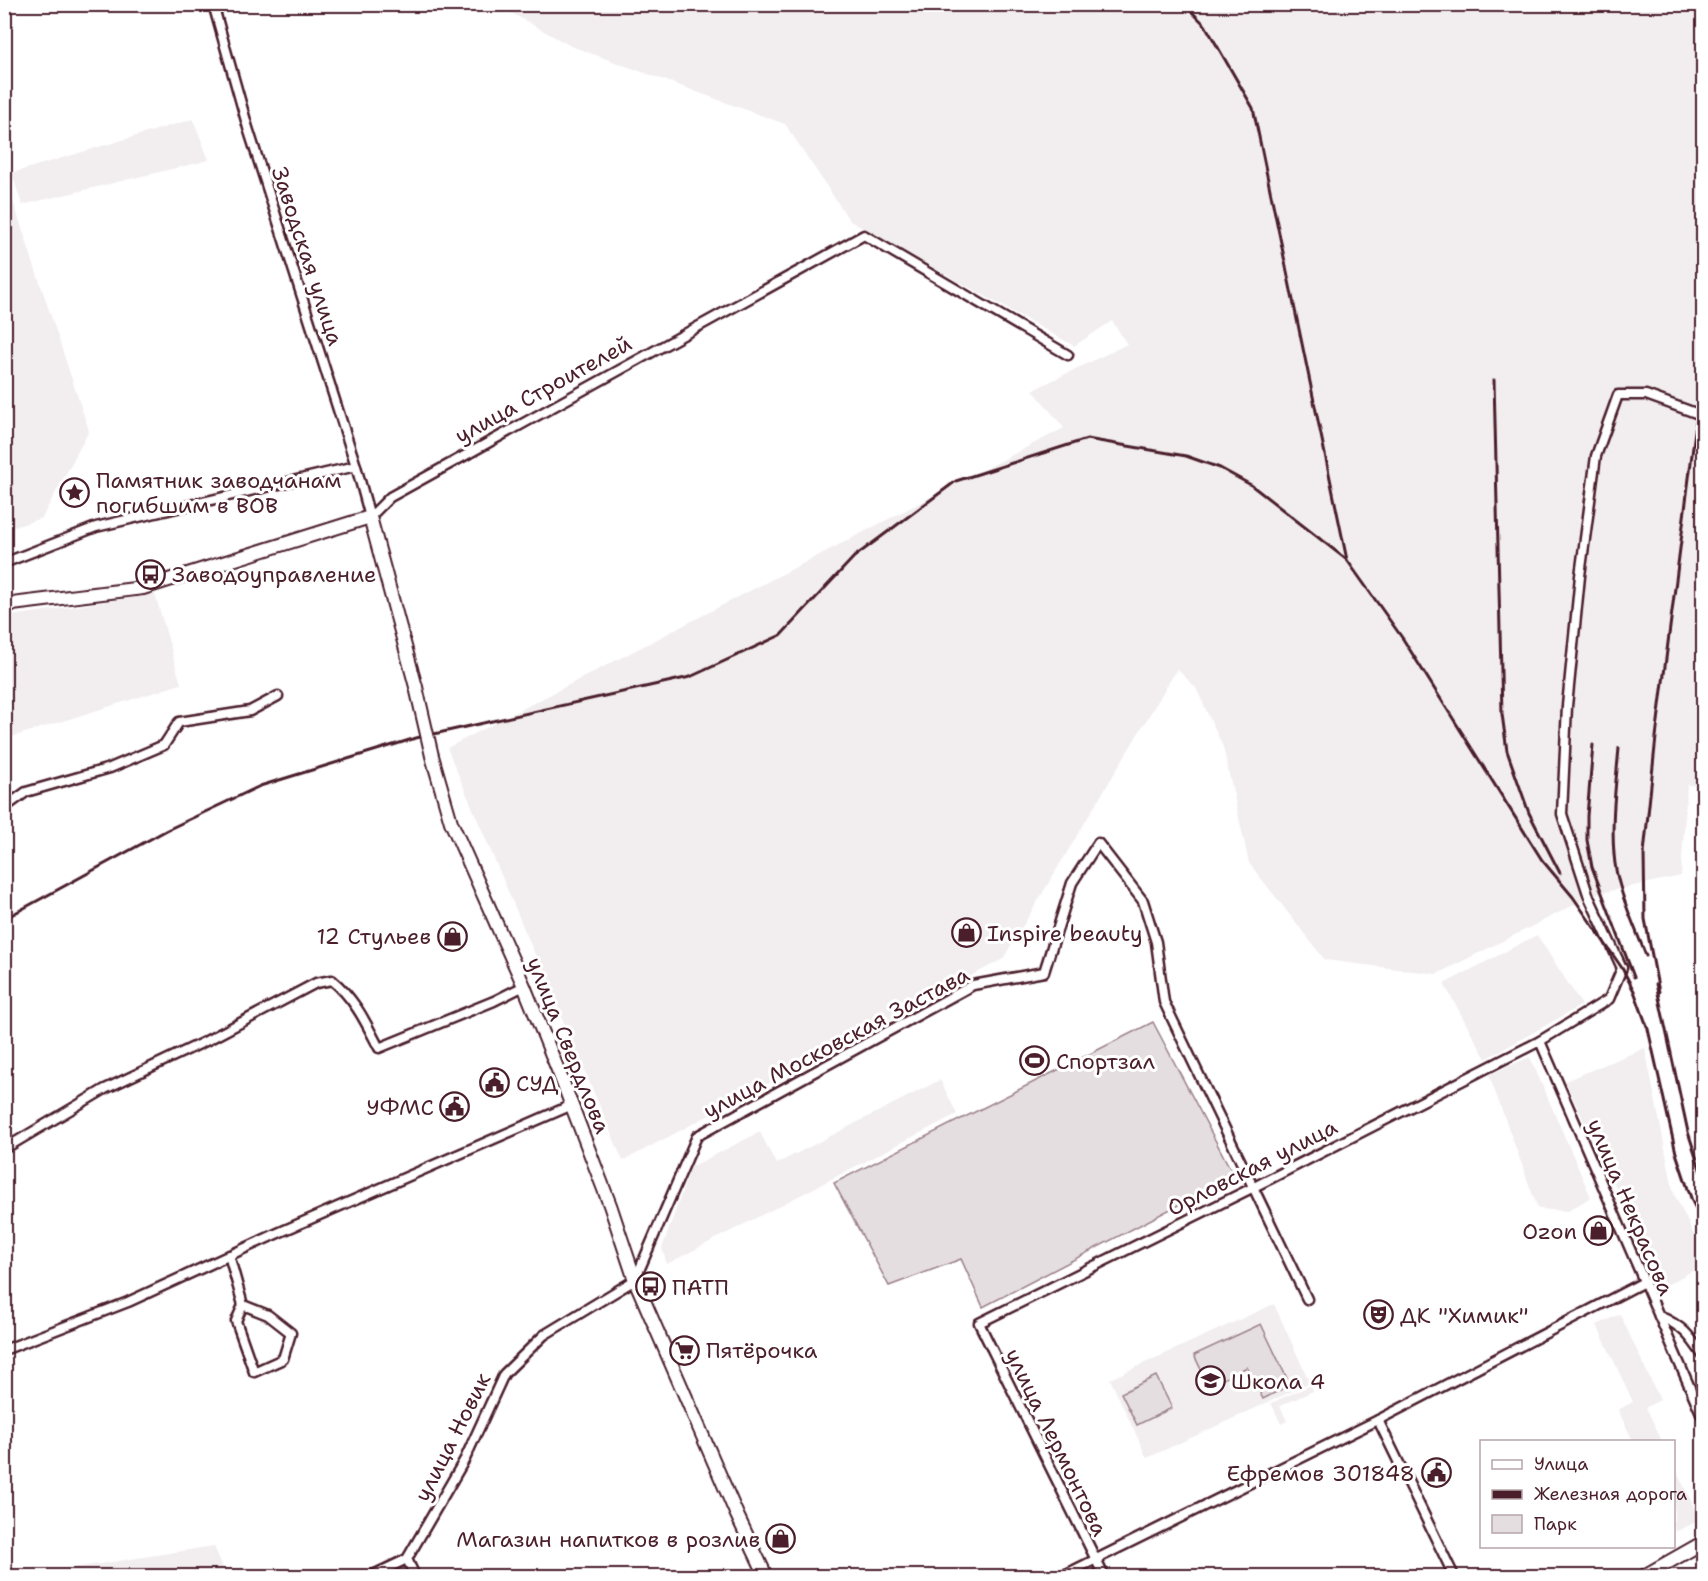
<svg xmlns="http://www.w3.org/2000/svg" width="1708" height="1581" font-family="'Shantell Sans',sans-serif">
  <rect width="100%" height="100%" fill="#fff"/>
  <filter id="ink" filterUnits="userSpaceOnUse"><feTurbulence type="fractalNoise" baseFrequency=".0167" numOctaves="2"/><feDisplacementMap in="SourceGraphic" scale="12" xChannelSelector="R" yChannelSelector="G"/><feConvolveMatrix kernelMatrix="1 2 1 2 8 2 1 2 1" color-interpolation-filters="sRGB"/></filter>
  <g filter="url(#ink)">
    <g fill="#f2eeef">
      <polygon points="497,5 1703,5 1704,786 1687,785 1681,876 1596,894 1437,974 1325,960 1249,863 1223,747 1196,688 1177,669 1003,959 623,1161 447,748 1064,428 1033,390 1127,344 1112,321 1074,346 850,221 785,124 571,46"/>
      <polygon points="193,119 209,160 22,205 12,173"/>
      <polygon points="5,177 89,431 42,518 5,530"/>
      <polygon points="155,594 181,684 5,739 5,617"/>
      <polygon points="1537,935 1582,1005 1486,1059 1444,984"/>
      <polygon points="1645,1048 1674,1194 1703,1253 1703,1265 1663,1287 1565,1081"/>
      <polygon points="1530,1057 1591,1197 1568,1211 1538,1209 1489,1075"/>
      <polygon points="940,1080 957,1114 667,1264 662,1248 691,1167 760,1132 776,1164"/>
      <polygon points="1274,1304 1310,1383 1147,1458 1110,1379"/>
      <polygon points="1620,1314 1660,1400 1646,1407 1662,1441 1633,1441 1618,1410 1633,1402 1597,1325"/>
      <polygon points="1311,1385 1313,1391 1280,1406 1287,1421 1281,1424 1271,1403"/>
      <polygon points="1674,1465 1700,1520 1675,1532 1674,1528"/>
      <polygon points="214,1546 225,1573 218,1576 48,1576 67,1569"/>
    </g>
    <g fill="#e5dee0" stroke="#987e86" stroke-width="1.5">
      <polygon points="1153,1022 1234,1176 983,1307 961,1259 889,1286 834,1183"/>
      <polygon points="1261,1324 1290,1385 1263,1399 1247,1367 1209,1386 1194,1355"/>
      <polygon points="1156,1376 1172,1408 1137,1425 1121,1393"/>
    </g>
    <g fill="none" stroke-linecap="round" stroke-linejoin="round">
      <defs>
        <g id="street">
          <polyline points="213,4 248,128 356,466 370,517 390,497 864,235 1068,355"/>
          <polyline points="4,563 96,527 356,466"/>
          <polyline points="4,808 26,792 110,768 164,745 179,722 250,711 278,696"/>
          <polyline points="1540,1041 1704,1420"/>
          <path d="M4,1149L105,1089L206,1041L316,983L332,980C355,999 366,1023 379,1048L494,1001L524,986"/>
          <polyline points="229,1255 243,1305 268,1315 291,1333 283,1359 254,1372 236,1321 243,1305"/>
          <path d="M1659,1316C1683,1326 1690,1336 1704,1357"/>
          <polyline points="4,1350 128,1302 278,1233 572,1105"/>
          <polyline points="1378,1420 1454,1576"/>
          <polyline points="407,1559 415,1576"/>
          <polyline points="371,1576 407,1559 465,1459 504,1374 544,1335 635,1280 697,1136 973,985 1044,972 1072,883 1098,843 1143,901 1156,942 1164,1002 1307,1299"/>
          <polyline points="1062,1576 1378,1420 1644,1282"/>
          <polyline points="1104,1576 979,1323 1252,1188 1540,1041 1609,999 1622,968 1589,897 1562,814 1567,706 1580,576 1596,456 1618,395 1646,395 1704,416"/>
        </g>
        <g id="secondary">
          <polyline points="4,605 143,588 370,517 416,687"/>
          <polyline points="432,756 451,822 524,986 560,1075 610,1205 635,1280 737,1515 766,1576"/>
          <polyline points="1644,1576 1704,1542"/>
        </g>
      </defs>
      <use href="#street" stroke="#4a1f2b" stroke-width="13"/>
      <use href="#secondary" stroke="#4a1f2b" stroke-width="16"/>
      <use href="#street" stroke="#fff" stroke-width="8"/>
      <use href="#secondary" stroke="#fff" stroke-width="12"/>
      <g stroke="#4a1f2b" stroke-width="3">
        <polyline points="1184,4 1205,25 1253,108 1347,560"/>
        <polyline points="1494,380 1502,714 1507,751 1529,813 1560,873"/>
        <polyline points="1593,745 1587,816 1587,840 1592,867 1634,977"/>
        <path d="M1619,748C1616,783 1611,819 1614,854C1616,888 1634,924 1646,956"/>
        <polyline points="4,919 167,830 260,786 416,738 690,677 781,635 854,557 956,481 1087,439 1186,456 1220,468 1251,485 1347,560 1403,639 1542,860 1573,897 1622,968 1634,991 1648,1029 1676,1153 1692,1201 1704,1224"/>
        <polyline points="1656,984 1688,1132 1704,1181"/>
        <polyline points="1659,992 1645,919 1644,853 1656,737 1696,423 1704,396"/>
      </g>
      <defs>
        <polyline id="secondary-bridge" points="416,687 432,756"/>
      </defs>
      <use href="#secondary-bridge" stroke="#4a1f2b" stroke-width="16" stroke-linecap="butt"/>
      <use href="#secondary-bridge" stroke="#fff" stroke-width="12"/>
    </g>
  </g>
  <defs>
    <symbol id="sight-ring" viewBox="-11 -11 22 22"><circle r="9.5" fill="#fff" stroke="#4a1f2b" stroke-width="1.5"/><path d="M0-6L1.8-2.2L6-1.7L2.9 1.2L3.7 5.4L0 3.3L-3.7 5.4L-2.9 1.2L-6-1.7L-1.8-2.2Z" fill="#4a1f2b"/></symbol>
    <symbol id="bus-ring" viewBox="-11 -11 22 22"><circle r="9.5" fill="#fff" stroke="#4a1f2b" stroke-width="1.5"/><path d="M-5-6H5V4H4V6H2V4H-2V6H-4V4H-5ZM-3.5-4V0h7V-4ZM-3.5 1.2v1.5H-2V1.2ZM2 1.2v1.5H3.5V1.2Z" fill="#4a1f2b"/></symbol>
    <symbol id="shop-ring" viewBox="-11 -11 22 22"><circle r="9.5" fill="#fff" stroke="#4a1f2b" stroke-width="1.5"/><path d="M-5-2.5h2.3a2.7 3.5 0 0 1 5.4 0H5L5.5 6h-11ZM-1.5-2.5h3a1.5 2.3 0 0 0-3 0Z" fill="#4a1f2b"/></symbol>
    <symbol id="stadium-ring" viewBox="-11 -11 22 22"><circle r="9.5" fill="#fff" stroke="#4a1f2b" stroke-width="1.5"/><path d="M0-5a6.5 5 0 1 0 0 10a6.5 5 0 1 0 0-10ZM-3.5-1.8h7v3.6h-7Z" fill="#4a1f2b"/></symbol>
    <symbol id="civic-ring" viewBox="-11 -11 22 22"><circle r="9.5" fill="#fff" stroke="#4a1f2b" stroke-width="1.5"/><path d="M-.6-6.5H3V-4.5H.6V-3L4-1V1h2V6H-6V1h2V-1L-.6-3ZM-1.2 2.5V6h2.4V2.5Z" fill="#4a1f2b"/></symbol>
    <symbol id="theatre-ring" viewBox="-11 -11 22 22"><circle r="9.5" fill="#fff" stroke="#4a1f2b" stroke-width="1.5"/><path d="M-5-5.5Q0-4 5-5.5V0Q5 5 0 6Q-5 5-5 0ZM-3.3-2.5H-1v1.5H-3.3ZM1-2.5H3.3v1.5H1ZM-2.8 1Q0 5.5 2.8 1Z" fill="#4a1f2b"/></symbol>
    <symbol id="supermarket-ring" viewBox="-11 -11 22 22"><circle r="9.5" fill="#fff" stroke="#4a1f2b" stroke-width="1.5"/><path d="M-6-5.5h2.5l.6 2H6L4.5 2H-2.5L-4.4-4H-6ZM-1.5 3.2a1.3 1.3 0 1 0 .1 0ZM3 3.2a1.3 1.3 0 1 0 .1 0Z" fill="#4a1f2b"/></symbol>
    <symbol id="school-ring" viewBox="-11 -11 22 22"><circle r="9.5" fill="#fff" stroke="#4a1f2b" stroke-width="1.5"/><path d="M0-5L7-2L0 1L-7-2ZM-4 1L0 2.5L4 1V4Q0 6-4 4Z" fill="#4a1f2b"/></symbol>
  </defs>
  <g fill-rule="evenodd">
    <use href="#sight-ring" x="58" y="476" width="33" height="33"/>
    <use href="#bus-ring" x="134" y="558" width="33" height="33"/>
    <use href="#shop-ring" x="950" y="916" width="33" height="33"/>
    <use href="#shop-ring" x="436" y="920" width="33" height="33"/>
    <use href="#stadium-ring" x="1018" y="1044" width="33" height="33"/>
    <use href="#civic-ring" x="478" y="1066" width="33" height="33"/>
    <use href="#civic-ring" x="438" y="1090" width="33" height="33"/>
    <use href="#shop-ring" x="1582" y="1214" width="33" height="33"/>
    <use href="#bus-ring" x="634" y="1270" width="33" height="33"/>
    <use href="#theatre-ring" x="1362" y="1298" width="33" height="33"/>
    <use href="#supermarket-ring" x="668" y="1334" width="33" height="33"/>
    <use href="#school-ring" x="1194" y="1364" width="33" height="33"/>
    <use href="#civic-ring" x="1420" y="1456" width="33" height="33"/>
    <use href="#shop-ring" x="764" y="1522" width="33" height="33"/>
  </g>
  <g text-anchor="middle" stroke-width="6" stroke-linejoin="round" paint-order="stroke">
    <g font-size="22" fill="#4a1f2b" stroke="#fff">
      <text transform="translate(308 256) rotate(72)" y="8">Заводская улица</text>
      <text transform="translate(543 389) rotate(-29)" y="8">улица Строителей</text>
      <text transform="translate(836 1042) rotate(-28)" y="8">улица Московская Застава</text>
      <text transform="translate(569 1045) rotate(68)" y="8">улица Свердлова</text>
      <text transform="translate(1252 1167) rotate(-27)" y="8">Орловская улица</text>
      <text transform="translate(1631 1207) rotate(67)" y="8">улица Некрасова</text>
      <text transform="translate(452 1437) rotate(-63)" y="8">улица Новик</text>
      <text transform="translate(1057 1442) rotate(64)" y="8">улица Лермонтова</text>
    </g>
    <g font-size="22" fill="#4a1f2b" stroke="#fff" text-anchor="start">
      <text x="96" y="488">Памятник заводчанам<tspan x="96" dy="25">погибшим в ВОВ</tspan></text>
      <text x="172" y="582">Заводоуправление</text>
      <text x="987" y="941">Inspire beauty</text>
      <text x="431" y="944" text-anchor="end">12 Стульев</text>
      <text x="1056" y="1069">Спортзал</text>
      <text x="516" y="1091">СУД</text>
      <text x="434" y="1115" text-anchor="end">УФМС</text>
      <text x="1577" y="1239" text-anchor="end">Ozon</text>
      <text x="672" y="1295">ПАТП</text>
      <text x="1400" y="1323">ДК "Химик"</text>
      <text x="706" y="1358">Пятёрочка</text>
      <text x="1231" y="1389">Школа 4</text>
      <text x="1415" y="1481" text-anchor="end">Ефремов 301848</text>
      <text x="760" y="1547" text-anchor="end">Магазин напитков в розлив</text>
    </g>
  </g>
  <rect width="1708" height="1581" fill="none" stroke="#fff" stroke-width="24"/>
  <rect x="12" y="12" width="1684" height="1557" fill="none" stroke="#4a1f2b" stroke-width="2" filter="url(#ink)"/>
  <rect x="1480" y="1440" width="195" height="108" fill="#ffffff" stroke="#b7a5aa" stroke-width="1.5"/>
  <rect x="1492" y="1460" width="30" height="9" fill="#ffffff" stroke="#b7a5aa" stroke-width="1.5"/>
  <text x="1534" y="1470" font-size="18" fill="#4a1f2b">Улица</text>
  <rect x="1492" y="1490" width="30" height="9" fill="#4a1f2b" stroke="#b7a5aa" stroke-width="1.5"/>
  <text x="1534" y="1500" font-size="18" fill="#4a1f2b">Железная дорога</text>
  <rect x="1492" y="1515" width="30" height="18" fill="#e5dee0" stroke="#b7a5aa" stroke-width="1.5"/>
  <text x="1534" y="1530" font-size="18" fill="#4a1f2b">Парк</text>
</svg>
